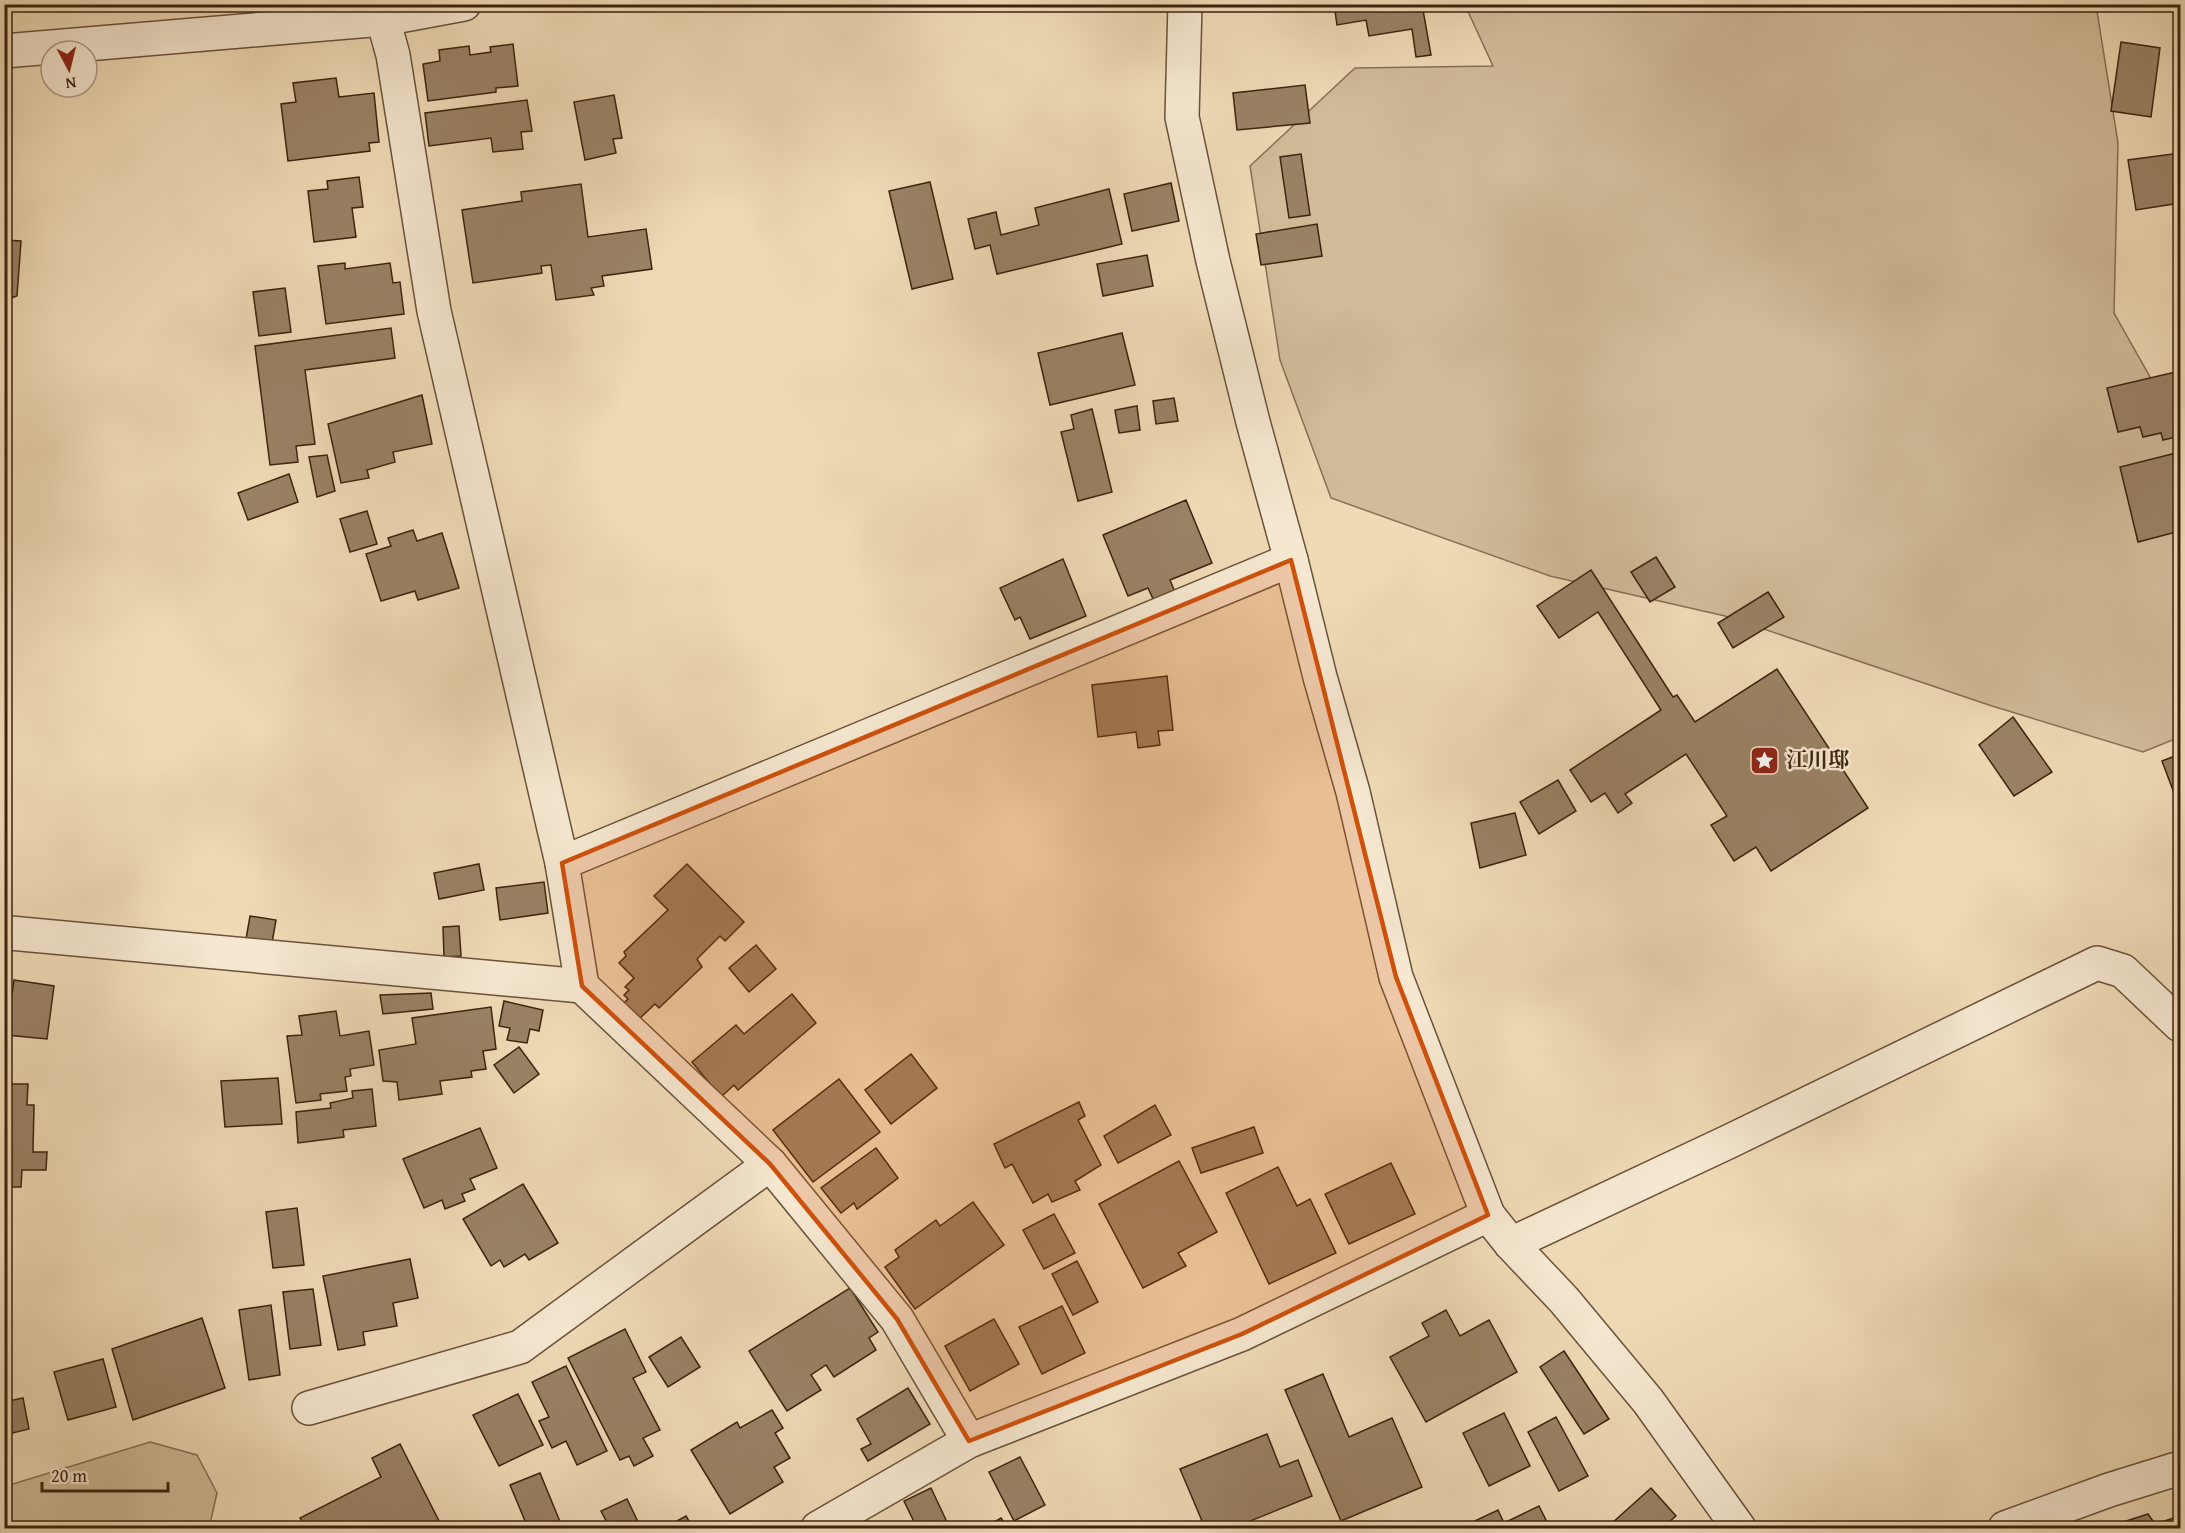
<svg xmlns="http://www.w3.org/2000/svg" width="2185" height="1533" font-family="'Gentium Book Plus','Noto Serif JP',serif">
  <rect width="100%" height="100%" fill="#efdab6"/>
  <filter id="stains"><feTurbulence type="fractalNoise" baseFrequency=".00333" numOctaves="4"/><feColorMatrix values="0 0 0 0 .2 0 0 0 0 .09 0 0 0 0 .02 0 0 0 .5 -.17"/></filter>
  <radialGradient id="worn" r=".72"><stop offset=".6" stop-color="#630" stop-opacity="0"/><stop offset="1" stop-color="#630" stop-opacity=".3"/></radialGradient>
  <g fill="#d1bb99" stroke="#876f54" stroke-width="1.5">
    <polygon points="1465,5 2096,5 2118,143 2114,313 2180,430 2180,737 2143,752 1992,706 1725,616 1550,576 1331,498 1280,360 1250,166 1355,68 1493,66"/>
    <polygon points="150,1442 197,1455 217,1493 209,1528 5,1528 5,1482 13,1484"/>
  </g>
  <g fill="#9a8265" stroke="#3d230e" stroke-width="1.5">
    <polygon points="1334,4 1394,4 1394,7 1422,4 1431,55 1416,57 1412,29 1369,36 1366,20 1337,25"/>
    <polygon points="2121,42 2160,48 2151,117 2111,111"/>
    <polygon points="513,44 518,86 496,88 496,92 428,101 423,64 440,61 439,50 469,46 470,55 491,52 490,47"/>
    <polygon points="336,78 339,97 374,93 379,142 369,143 370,151 288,161 281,104 296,102 293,83"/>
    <polygon points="1305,85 1310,123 1237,130 1233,93"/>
    <polygon points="614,95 622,138 613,139 616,153 585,160 574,102"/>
    <polygon points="527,100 532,131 521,132 523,149 493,152 491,138 429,146 425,113"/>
    <polygon points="2180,153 2180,203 2136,210 2128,160"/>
    <polygon points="1301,154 1310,215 1289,218 1280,157"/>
    <polygon points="359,177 363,207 352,208 356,237 314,242 308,191 328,189 327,181"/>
    <polygon points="930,182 953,279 912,289 889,191"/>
    <polygon points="1171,183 1179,221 1132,231 1124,194"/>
    <polygon points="581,184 588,237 646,229 652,269 602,276 604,286 591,288 594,295 556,300 551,265 541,266 542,273 473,283 462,210 522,201 521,192"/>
    <polygon points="1109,189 1122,244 997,274 990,245 975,249 968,219 996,212 1001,235 1039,225 1035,208"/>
    <polygon points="1317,224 1322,256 1261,265 1256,234"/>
    <polygon points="4,240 21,241 17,296 4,300"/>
    <polygon points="1147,255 1153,286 1103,296 1097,264"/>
    <polygon points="345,263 345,269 390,263 393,283 400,282 404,314 326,324 318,266"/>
    <polygon points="285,288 291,332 259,336 253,292"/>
    <polygon points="391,328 395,358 305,370 315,444 296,446 298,462 270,465 255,346"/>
    <polygon points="1122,333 1135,385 1050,405 1038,353"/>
    <polygon points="4,366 8,366 8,416 4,415"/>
    <polygon points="2180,371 2180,436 2163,440 2161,433 2143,437 2140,427 2118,432 2107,388"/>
    <polygon points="422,395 432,444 393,452 395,462 367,470 369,478 341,483 328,424"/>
    <polygon points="1174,398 1178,421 1156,424 1153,401"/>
    <polygon points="1137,406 1140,430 1119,433 1115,410"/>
    <polygon points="1092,409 1112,492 1078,501 1061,432 1074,429 1071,415"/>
    <polygon points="2180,452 2180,531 2138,542 2120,467"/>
    <polygon points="327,455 335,491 317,497 309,457"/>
    <polygon points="289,474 298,502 248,520 238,493"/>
    <polygon points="1186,500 1212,563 1170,580 1175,592 1154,601 1148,588 1128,596 1103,535"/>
    <polygon points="367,511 377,544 350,552 340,519"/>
    <polygon points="413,530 417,541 442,533 459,588 418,600 415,591 381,601 366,554 391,546 388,538"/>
    <polygon points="1656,557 1675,587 1650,602 1631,572"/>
    <polygon points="1063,559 1086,616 1030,639 1020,617 1015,620 1000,588"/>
    <polygon points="1591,570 1673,697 1677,695 1695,722 1777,669 1868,808 1771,871 1756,847 1734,861 1711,825 1727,816 1686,754 1625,794 1632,803 1618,813 1605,793 1591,802 1570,770 1661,710 1598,612 1559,638 1537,606"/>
    <polygon points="1768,592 1784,617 1733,648 1718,623"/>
    <polygon points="1167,676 1173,730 1158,731 1160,745 1138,748 1136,732 1098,737 1092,685"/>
    <polygon points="2013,717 2052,772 2014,796 1979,745"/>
    <polygon points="2180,754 2180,809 2162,761"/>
    <polygon points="1558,780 1576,811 1539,834 1520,802"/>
    <polygon points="1515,813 1526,855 1480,868 1471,823"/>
    <polygon points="479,864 484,890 439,899 434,873"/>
    <polygon points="687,864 744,922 725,941 720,936 697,959 702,967 659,1008 655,1004 638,1020 623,1004 628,999 624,995 629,990 625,987 634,978 619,963 626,956 624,952 668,910 654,896"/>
    <polygon points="544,882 548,913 500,920 496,888"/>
    <polygon points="250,916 276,920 272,943 246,939"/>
    <polygon points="459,926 461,956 444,957 443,927"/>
    <polygon points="756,945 776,969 749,992 729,968"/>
    <polygon points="14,980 54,986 47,1039 6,1035"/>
    <polygon points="431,993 433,1009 383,1014 380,995"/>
    <polygon points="792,994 816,1023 738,1090 734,1085 721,1097 692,1062 736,1025 744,1034"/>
    <polygon points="504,1001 543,1010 539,1031 530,1029 527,1043 507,1040 510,1028 499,1026"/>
    <polygon points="491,1007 496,1049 483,1051 486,1069 471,1071 472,1077 440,1081 442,1094 399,1100 397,1082 383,1081 379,1050 416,1044 412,1018"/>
    <polygon points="336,1011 340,1036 369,1031 374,1065 350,1069 351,1076 345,1077 347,1091 320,1094 321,1100 296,1103 287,1036 302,1035 299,1016"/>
    <polygon points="519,1047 539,1074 514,1093 494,1065"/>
    <polygon points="911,1054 937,1088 891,1124 865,1090"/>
    <polygon points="278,1078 282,1124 225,1127 221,1081"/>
    <polygon points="839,1079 880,1132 813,1182 773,1130"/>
    <polygon points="4,1084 28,1084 27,1105 34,1105 33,1152 47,1152 46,1170 22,1170 21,1187 4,1187"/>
    <polygon points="372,1089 376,1126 343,1130 344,1137 298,1143 296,1112 331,1108 330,1103 353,1098 352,1091"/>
    <polygon points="1079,1102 1085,1116 1078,1120 1101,1165 1075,1181 1080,1190 1052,1202 1048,1194 1033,1203 1012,1164 1005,1168 994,1144"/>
    <polygon points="1155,1105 1171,1135 1118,1163 1104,1136"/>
    <polygon points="1254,1127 1263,1153 1201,1173 1192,1148"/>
    <polygon points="480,1128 497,1168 470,1179 475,1189 462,1194 465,1201 445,1209 442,1200 424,1208 403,1159"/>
    <polygon points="876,1148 898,1178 857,1209 854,1203 841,1213 821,1188"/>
    <polygon points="1179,1161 1217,1232 1178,1253 1186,1266 1143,1288 1099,1204"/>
    <polygon points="1391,1163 1415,1214 1349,1244 1325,1194"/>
    <polygon points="1278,1167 1297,1206 1310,1199 1336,1253 1269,1284 1226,1193"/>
    <polygon points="523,1184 558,1243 529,1260 525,1254 504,1267 500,1260 491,1266 463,1219"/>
    <polygon points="973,1202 1004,1245 915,1309 885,1267 899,1257 895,1250 936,1220 940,1226"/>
    <polygon points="297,1208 304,1265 273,1268 266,1212"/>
    <polygon points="1054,1214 1075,1253 1044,1269 1023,1230"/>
    <polygon points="410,1259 418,1298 393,1303 397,1326 363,1332 365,1345 338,1350 323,1276"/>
    <polygon points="1077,1261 1098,1302 1073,1315 1052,1274"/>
    <polygon points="850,1288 878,1332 869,1338 876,1350 834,1377 826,1365 811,1375 821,1390 787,1411 749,1351"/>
    <polygon points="313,1289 321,1345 290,1349 283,1292"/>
    <polygon points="271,1305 280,1375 249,1380 239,1310"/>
    <polygon points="1062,1306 1085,1353 1042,1374 1019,1327"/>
    <polygon points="1446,1310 1460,1336 1489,1320 1517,1372 1426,1422 1390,1357 1429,1336 1422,1323"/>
    <polygon points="202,1318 225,1388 133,1420 112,1349"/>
    <polygon points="994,1319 1019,1364 970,1391 945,1346"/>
    <polygon points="625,1329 646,1372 633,1378 660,1430 643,1438 653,1456 634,1466 629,1456 620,1460 568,1358"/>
    <polygon points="681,1337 700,1367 668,1387 649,1357"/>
    <polygon points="1564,1351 1609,1419 1584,1434 1540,1367"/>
    <polygon points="103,1359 116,1407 68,1420 54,1372"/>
    <polygon points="566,1366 607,1451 577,1465 566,1441 552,1448 539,1421 549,1417 532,1382"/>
    <polygon points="1323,1374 1349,1437 1392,1418 1422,1487 1341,1521 1285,1390"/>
    <polygon points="908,1388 930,1424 868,1461 861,1449 871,1444 857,1419"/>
    <polygon points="518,1394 543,1445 499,1466 473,1415"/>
    <polygon points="23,1398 29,1429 4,1435 4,1402"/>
    <polygon points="772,1410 783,1428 775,1433 790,1458 774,1467 783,1482 730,1514 691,1450 737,1422 740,1428"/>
    <polygon points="1504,1413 1530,1466 1489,1486 1463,1433"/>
    <polygon points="1556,1417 1588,1476 1559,1491 1528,1432"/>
    <polygon points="1267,1434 1280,1467 1298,1460 1312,1496 1233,1528 1205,1528 1180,1469"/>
    <polygon points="400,1444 441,1525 434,1528 306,1528 300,1518 381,1477 372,1458"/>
    <polygon points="1020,1457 1045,1505 1014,1521 989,1472"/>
    <polygon points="540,1473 561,1524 551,1528 528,1528 510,1485"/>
    <polygon points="931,1488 947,1522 933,1528 917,1528 904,1501"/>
    <polygon points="1651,1488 1676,1516 1662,1528 1615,1528 1611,1524"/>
    <polygon points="627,1499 641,1528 610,1528 601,1511"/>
    <polygon points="1539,1506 1550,1528 1460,1528 1498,1510 1504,1523"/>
    <polygon points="2148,1514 2155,1524 2180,1516 2180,1528 2119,1528 2117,1524"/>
    <polygon points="686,1516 693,1528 664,1528"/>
    <polygon points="1001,1518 1008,1528 984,1528"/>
  </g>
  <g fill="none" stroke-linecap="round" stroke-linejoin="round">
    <defs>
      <g id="minor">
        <polyline points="373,4 383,19 393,55 434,311 562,863 582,986 770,1164 897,1319 969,1441"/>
        <polyline points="1185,4 1182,117 1213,261 1253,422 1291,560 1320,677 1353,792 1396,977 1488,1215 1511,1244 1564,1300 1648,1401 1739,1528"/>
        <polyline points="4,51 383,19 464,4"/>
        <polyline points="562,863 1291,560"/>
        <polyline points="4,936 10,933 582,986"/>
        <polyline points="1511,1244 1728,1142 2097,963 2123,971 2180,1025"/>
        <polyline points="309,1408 520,1347 770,1164"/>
        <polyline points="818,1528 969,1441 1242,1334 1488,1215"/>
        <polyline points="2005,1528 2109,1490 2180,1468"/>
      </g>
    </defs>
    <use href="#minor" stroke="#6a5138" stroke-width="36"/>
    <use href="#minor" stroke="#f5e7d0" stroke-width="33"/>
  </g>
  <path fill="#ce510c" fill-opacity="0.2" stroke="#ce510c" stroke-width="4.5" stroke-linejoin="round" d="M1291,560L1396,977L1488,1215L1242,1334L969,1441L897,1319L770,1164L582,986L562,863Z"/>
  <defs>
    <symbol id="sight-square" viewBox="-11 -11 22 22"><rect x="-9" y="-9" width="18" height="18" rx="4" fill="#8f2418" stroke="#f5e7d0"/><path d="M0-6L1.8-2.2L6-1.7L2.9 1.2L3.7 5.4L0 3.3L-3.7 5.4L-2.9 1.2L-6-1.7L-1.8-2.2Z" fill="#fff"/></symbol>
  </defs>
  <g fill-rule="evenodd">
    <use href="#sight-square" x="1748" y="744" width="33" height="33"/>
  </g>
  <g text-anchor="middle" stroke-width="5" stroke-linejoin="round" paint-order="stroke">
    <g font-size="21" font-weight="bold" fill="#3d230e" stroke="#f5e7d0" text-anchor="start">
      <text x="1786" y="767">江川邸</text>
    </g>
  </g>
  <rect width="2185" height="1533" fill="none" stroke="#efdab6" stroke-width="24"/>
  <rect x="6" y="6" width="2173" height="1521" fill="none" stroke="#3d230e" stroke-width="3"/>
  <rect x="12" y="12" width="2161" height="1509" fill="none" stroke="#3d230e" stroke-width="1.5"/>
  <g transform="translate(69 69) rotate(173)"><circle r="28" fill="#f5e7d0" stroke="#ab9982" stroke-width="1.5"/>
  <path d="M0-4.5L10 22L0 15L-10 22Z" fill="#8f2418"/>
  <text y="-9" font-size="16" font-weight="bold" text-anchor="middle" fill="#3d230e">N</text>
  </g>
  <path d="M42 1482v9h126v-9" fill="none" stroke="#3d230e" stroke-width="3"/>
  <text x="51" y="1482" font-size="18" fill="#3d230e" stroke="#f5e7d0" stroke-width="4.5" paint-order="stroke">20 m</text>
  <rect width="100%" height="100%" filter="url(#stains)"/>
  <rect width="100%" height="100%" fill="url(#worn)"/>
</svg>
